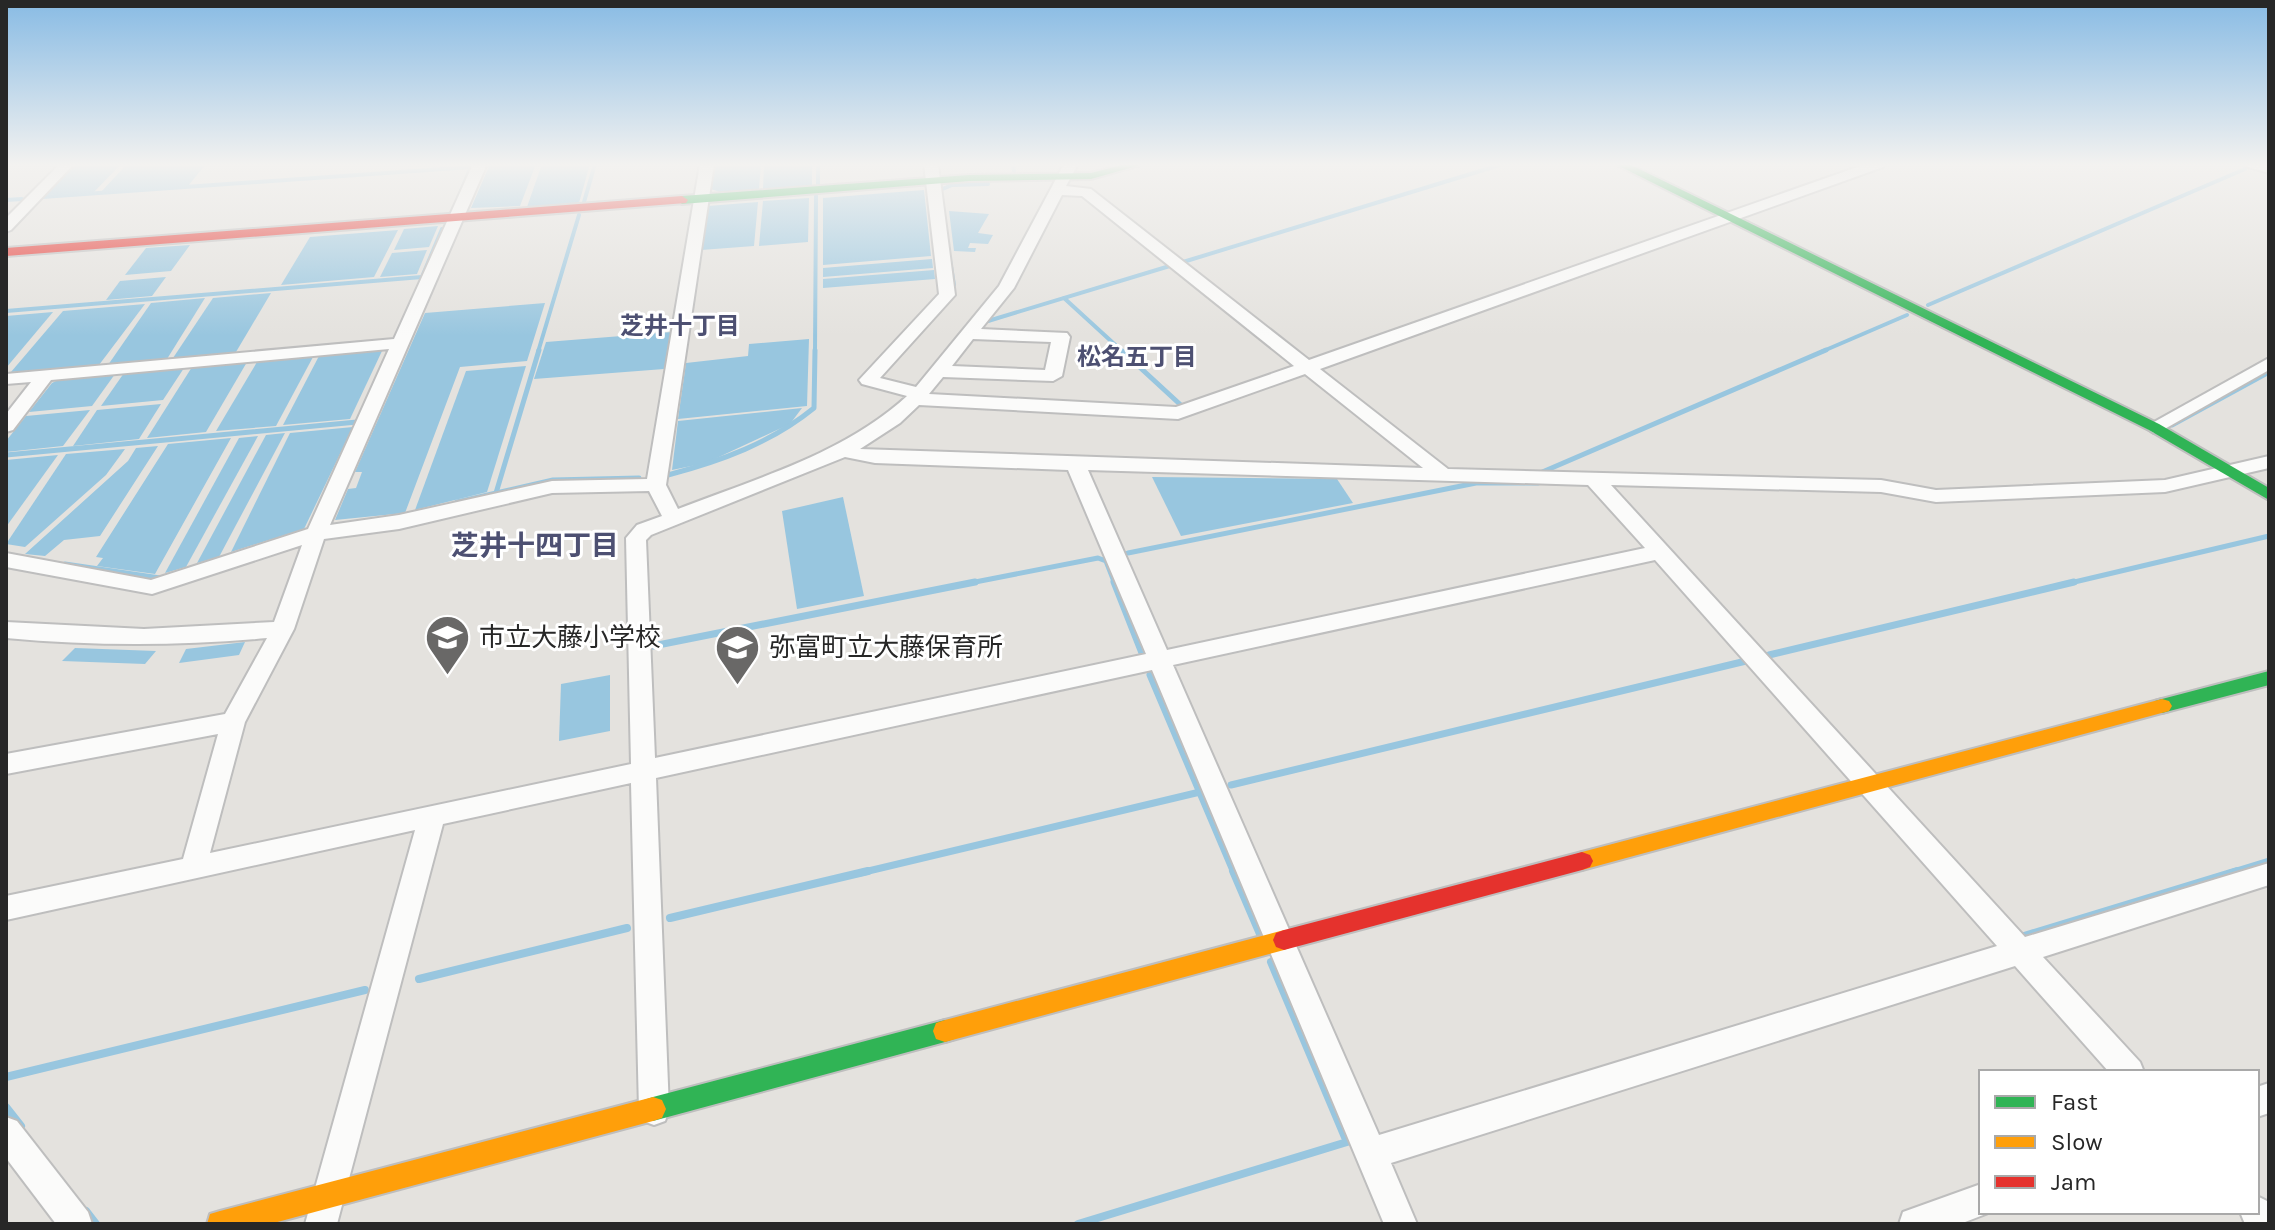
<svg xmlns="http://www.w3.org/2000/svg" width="2275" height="1230" font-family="Karla,'Noto Sans JP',sans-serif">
  <rect width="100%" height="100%" fill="#e4e2de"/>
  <g fill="#98c6df">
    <polygon points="76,164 121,164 94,192 45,195"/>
    <polygon points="127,164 206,164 188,186 101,192"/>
    <polygon points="490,164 536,164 520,206 471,208"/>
    <polygon points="542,164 590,164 579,203 527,207"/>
    <polygon points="714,164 761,164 759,189 720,192 711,189"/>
    <polygon points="764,164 812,164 812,185 763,189"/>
    <polygon points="924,190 931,256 823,265 823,198"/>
    <polygon points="809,198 808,242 759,246 763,201"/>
    <polygon points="758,202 754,246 701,250 708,206"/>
    <polygon points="949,211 989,214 978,233 993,235 988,244 970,243 968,248 976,248 975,252 954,251"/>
    <polygon points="438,226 429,247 394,250 404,229"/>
    <polygon points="398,230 374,277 281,285 310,237"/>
    <polygon points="190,245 171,271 125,275 146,248"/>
    <polygon points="427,250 417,274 380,277 392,253"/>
    <polygon points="932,259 933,268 823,277 823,268"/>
    <polygon points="934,270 935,279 823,288 823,279"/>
    <polygon points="166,277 152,296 106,300 120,281"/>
    <polygon points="271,293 236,352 173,358 213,298"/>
    <polygon points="205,298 167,359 108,365 151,303"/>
    <polygon points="545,303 527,361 460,367 405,513 335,520 348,489 356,488 362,472 355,472 425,313"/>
    <polygon points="145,304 99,365 11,372 63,311"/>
    <polygon points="53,312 6,368 6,316"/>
    <polygon points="672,332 664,369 534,379 546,342"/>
    <polygon points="809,339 807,406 678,419 686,363 748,356 749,344"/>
    <polygon points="382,351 350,419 283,425 319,356"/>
    <polygon points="313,357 276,426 216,431 257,362"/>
    <polygon points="247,362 206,432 147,438 192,367"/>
    <polygon points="526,366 487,492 415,510 466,371"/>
    <polygon points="184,368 163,400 101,406 124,373"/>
    <polygon points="115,374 92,406 29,412 52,383 60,379"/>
    <polygon points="161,404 139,439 73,446 97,410"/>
    <polygon points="802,408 790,424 706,463 672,470 678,421"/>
    <polygon points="90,410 63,446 6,452 6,441 26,416"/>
    <polygon points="353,427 304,529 231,552 290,433"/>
    <polygon points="285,433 219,557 197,563 266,435"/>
    <polygon points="258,436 186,567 165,573 239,438"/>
    <polygon points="231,438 155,574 97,566 103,558 96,557 168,444"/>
    <polygon points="158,446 100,536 64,540 45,556 25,554 128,461 136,448"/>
    <polygon points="125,449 106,475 25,547 6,544 66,454"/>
    <polygon points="58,455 6,527 6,460"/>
    <polygon points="1152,477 1337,479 1353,503 1181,536"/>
    <polygon points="843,497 864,596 797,609 782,511"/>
    <polygon points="245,642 239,655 179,663 186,649"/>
    <polygon points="75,648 156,651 145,664 62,661"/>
    <polygon points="610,675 610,731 559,741 561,684"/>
  </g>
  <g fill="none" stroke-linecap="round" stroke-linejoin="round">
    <g stroke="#98c6df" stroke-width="4">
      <polyline points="818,164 818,184"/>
      <polyline points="1013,164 1014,171"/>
      <polyline points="941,194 940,190 952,185 988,184"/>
      <polyline points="42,197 471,167"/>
      <polyline points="6,200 22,199"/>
      <polyline points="457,201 471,167"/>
      <polyline points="584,202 595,164"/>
      <polyline points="950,260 954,285"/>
      <polyline points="1183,262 1503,164"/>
      <polyline points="422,277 442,229"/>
      <polyline points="1064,298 1123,352"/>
      <polyline points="1928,305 2245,169"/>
      <polyline points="6,311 422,277"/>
      <polyline points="988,321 1173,265"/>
      <polyline points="538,352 579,215"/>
      <polyline points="815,352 816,196"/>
      <polyline points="1821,352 1907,315"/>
    </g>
    <g stroke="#98c6df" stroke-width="5">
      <polyline points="1121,350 1184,408"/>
      <polyline points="2172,425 2269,372"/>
      <polyline points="6,455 357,422 360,416"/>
      <polyline points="1540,473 1826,350"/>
      <path d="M668,475C721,461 771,443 814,408L815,350"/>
      <polyline points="496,493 539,350"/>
      <polyline points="457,502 553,480 639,478"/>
      <polyline points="1128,553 1476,483 1538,483"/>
      <polyline points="65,564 160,578"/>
      <polyline points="965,584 1098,558 1106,561 1115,584"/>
      <polyline points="2066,584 2269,536"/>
    </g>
    <g stroke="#98c6df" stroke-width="7">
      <polyline points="1114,582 1142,653"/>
      <polyline points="653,646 975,582"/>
      <polyline points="1769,655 2074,582"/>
      <polyline points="1150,675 1234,873"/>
      <polyline points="1231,785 1746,661"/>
      <polyline points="860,873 1200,792"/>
      <polyline points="2230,873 2269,861"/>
    </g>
    <g stroke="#98c6df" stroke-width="8">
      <polyline points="1233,871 1260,934"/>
      <polyline points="670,918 868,871"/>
      <polyline points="2024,936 2237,871"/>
      <polyline points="419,979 627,928"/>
      <polyline points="6,1077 365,990"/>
      <polyline points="6,1107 21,1126"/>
      <polyline points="86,1211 96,1224"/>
      <polyline points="1078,1224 1347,1142 1271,962"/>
    </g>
    <defs>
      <g id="street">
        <polygon points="60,164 74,164 11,230 6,232 6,218"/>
        <path d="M473,164H487L330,525L399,515L552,481L647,479L700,164H714L666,485L678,509C757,478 844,454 907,396L862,384L859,380L939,294L924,164H938L955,295L880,378L916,387L999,286L1064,164H1078L1066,186L1091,189L1309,360L1866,164H1885L1883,167L1320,369L1448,469L1881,480L1936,490L2165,480L2269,456V468L2165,492L1936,502L1881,492L1611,485L2025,937L2269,863V885L2043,957L2140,1062L2144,1072H2109L2015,966L1391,1163L1417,1224H1384L1152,670L656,778L669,1110L665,1121L654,1125L643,1121L639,1110L631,783L443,824L337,1224H305L415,830L6,920V896L183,859L218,734L6,774V754L225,714L267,638C180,646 93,646 6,638V622L144,629L274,622L302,545L152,594L6,567V553L151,580L308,529L389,349L51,380L13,430L6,432V414L31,382L6,384V374L394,339ZM1062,195L1082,196L1294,366L1176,407L929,394L943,377L1053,381L1062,376L1070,337L1067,333L981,329L1014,288ZM973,339L1051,342L1045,370L952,366ZM1305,374L1423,468L860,449L900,423L919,405L1178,419ZM845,457L875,463L1068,470L1146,654L655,758L646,540L651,535ZM1088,470L1588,485L1645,548L1167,650ZM649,491L662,516L637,525L626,538L631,764L210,853L245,722L294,629L324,539L399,529L552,493ZM1655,560L1997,946L1379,1135L1173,665Z"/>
        <polygon points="2246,164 2269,164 2269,173 2248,167"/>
        <polygon points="2269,358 2269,370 2161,431 2154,433 2145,427"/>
        <polygon points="2269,1083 2269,1113 2257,1117 2257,1087"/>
        <polygon points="6,1117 17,1121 88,1212 92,1224 56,1224 6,1158"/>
        <polygon points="1981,1184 1981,1212 1991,1212 1960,1224 1899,1224 1903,1212"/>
        <polygon points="2257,1196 2269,1202 2269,1224 2245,1224 2240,1212 2257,1212"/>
      </g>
      <g id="fast">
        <polygon points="1126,164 1144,164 1091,179 969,181 682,204 676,200 682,196 969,175 1091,173"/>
        <polygon points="1615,164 1629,164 2159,424 2269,488 2269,500 2149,430"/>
        <polygon points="2269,671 2269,685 2162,713 2155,711 2152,706 2155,701 2162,699"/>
        <polygon points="945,1020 954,1023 957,1031 954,1039 945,1042 653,1121 644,1118 640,1109 644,1100 653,1097"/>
      </g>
      <g id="slow">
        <polygon points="2162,699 2169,701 2172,706 2169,711 1582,870 1574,867 1571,861 1574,855 1582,852"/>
        <polygon points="1284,930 1292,933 1295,940 1292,947 1284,950 945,1042 936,1039 933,1031 936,1023 945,1020"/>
        <polygon points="653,1097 662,1100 666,1109 662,1118 653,1121 270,1224 207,1224 210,1214 220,1211"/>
      </g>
      <g id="jam">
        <polygon points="682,196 688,200 686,203 6,256 6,248"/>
        <polygon points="1582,852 1590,855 1593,861 1590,867 1582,870 1284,950 1276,947 1273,940 1276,933 1284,930"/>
      </g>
    </defs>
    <use href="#street" stroke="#bebebe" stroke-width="4"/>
    <use href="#fast" stroke="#bebebe" stroke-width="4"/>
    <use href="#slow" stroke="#bebebe" stroke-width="4"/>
    <use href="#jam" stroke="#bebebe" stroke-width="4"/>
    <use href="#street" fill="#fbfbfa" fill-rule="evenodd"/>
    <use href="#fast" fill="#30b455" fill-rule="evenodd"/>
    <use href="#slow" fill="#ff9f0a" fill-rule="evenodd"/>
    <use href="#jam" fill="#e5322d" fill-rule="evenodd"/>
  </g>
  <linearGradient id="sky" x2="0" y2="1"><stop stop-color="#88bbe4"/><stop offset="0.49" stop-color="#f3f2f0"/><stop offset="1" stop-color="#f3f2f0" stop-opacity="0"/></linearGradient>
  <rect width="2275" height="336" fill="url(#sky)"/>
  <defs>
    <symbol id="school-pin" viewBox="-11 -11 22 30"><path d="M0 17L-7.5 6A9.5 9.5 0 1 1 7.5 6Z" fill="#696867" stroke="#fff"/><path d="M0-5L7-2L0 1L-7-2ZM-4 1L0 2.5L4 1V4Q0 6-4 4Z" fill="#fff"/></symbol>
  </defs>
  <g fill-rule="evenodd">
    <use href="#school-pin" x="422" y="612" width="51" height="69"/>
    <use href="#school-pin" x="712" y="622" width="51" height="69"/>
  </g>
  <g text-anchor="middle" stroke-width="6" stroke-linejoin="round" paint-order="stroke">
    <g font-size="24" font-weight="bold" fill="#4d5072" stroke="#fff">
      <text x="680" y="334">芝井十丁目</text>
      <text x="1137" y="365">松名五丁目</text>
    </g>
    <g font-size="26" fill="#272727" stroke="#fff" text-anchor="start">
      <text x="479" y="646">市立大藤小学校</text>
      <text x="769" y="656">弥富町立大藤保育所</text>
    </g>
    <g font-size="28" font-weight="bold" fill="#4d5072" stroke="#fff">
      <text x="535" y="555">芝井十四丁目</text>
    </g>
  </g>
  <rect width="2275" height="1230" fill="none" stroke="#272727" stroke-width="16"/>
  <rect x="1979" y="1070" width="280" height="144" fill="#ffffff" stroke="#a9a9a9" stroke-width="2"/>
  <rect x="1995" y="1096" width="40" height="12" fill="#30b455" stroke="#a9a9a9" stroke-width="2"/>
  <text x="2051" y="1110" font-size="24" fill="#272727">Fast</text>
  <rect x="1995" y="1136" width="40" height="12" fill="#ff9f0a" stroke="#a9a9a9" stroke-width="2"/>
  <text x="2051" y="1150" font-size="24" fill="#272727">Slow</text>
  <rect x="1995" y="1176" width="40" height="12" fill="#e5322d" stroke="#a9a9a9" stroke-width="2"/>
  <text x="2051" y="1190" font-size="24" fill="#272727">Jam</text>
</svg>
